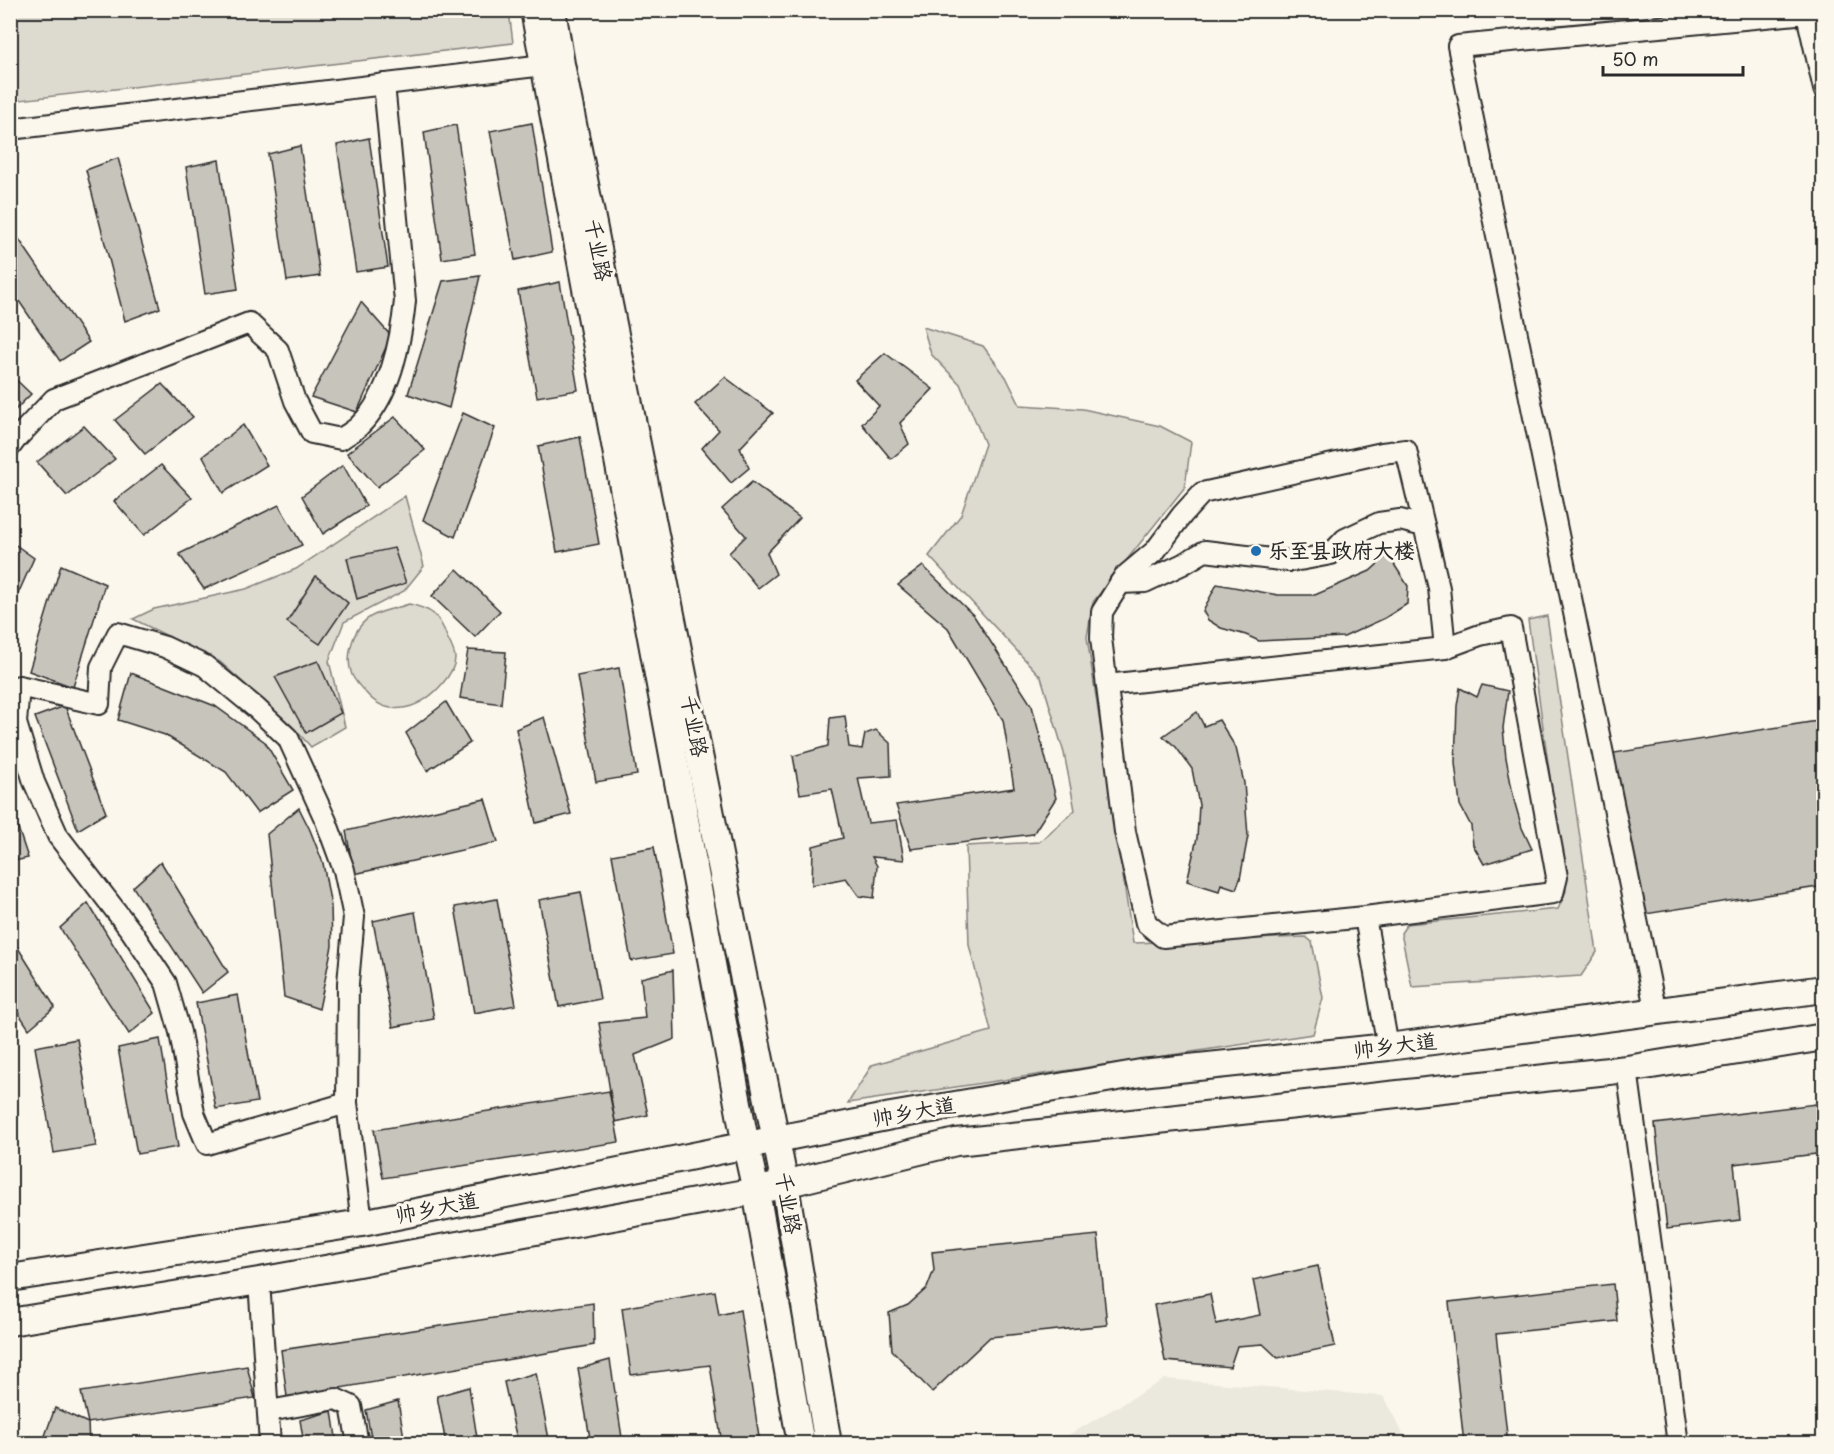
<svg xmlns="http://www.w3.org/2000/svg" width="1834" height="1454" font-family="'Playpen Sans','LXGW WenKai TC',sans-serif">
  <rect width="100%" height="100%" fill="#fbf7ec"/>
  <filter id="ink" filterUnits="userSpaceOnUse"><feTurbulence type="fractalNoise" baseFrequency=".0167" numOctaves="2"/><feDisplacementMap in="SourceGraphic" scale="12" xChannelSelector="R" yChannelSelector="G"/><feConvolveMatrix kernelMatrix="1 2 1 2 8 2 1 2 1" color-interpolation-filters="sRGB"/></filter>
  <g filter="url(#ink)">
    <polygon fill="#ebe8de" points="1165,1379 1383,1396 1408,1443 1053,1444"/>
    <g fill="#dddad0" stroke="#84827e" stroke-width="1.5">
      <polygon points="10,11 509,11 513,43 11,101"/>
      <polygon points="923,327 983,346 1006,377 1020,405 1083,409 1160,426 1191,442 1185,487 1093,602 1087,637 1133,943 1306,937 1312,942 1323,998 1313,1034 848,1103 872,1065 991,1031 969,945 966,846 1039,842 1075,810 1064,753 1041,677 929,556 961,515 985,444 960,384 931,354"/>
      <polygon points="405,496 424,566 404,591 344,622 329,661 345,727 311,747 292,726 220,662 133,619 154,609 246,589 296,569"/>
      <path d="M409,604C431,609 439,614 447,637C450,643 455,652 455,658C455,668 449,676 443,683C423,707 390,721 366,693C361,688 355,681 352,675C344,655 354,624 374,615C384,610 398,608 409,604Z"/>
      <polygon points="1547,616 1597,952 1581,976 1412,987 1401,933 1407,924 1558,909 1566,891 1528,620"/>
    </g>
    <g fill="#c7c4bc" stroke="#2b2b2b" stroke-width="1.5">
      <polygon points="532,123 552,252 515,260 490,131"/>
      <polygon points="456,125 475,254 442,259 424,132"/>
      <polygon points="369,138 388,267 356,272 337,145"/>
      <polygon points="300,146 320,276 287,281 268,154"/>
      <polygon points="118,158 160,308 125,321 86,170"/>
      <polygon points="219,160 238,289 205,294 186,167"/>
      <polygon points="10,226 89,342 60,361 10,288"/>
      <polygon points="480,276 449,408 408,394 443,281"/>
      <polygon points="560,282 578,390 537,397 518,291"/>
      <polygon points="361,302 391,336 357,412 311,397"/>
      <polygon points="885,353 933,389 900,423 909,444 891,459 862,424 879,406 855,380"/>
      <polygon points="10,374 31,394 10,415"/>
      <polygon points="725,377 773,413 740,448 749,468 731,483 702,448 719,430 695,404"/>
      <polygon points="162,384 193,417 145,454 115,420"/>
      <polygon points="463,413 495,428 455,537 423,520"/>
      <polygon points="395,417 425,450 377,487 347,453"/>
      <polygon points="243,425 267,465 223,493 203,456"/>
      <polygon points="84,426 115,459 67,496 37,462"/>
      <polygon points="580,437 599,544 557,552 538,446"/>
      <polygon points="161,465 192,498 144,535 114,501"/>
      <polygon points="343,465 366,506 323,534 302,496"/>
      <polygon points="752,482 800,518 767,553 776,574 758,588 729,553 746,536 722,509"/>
      <polygon points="279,505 302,545 204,589 179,554"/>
      <polygon points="10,541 34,558 10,612"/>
      <polygon points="394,548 406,583 357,599 347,558"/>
      <polygon points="1388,555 1408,586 1407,604 1385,618 1344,637 1259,641 1246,635 1221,628 1208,620 1203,611 1217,584 1278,595 1315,595 1370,571"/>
      <polygon points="61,565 105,584 73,687 29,671"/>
      <polygon points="923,566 974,616 1032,706 1056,798 1033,834 911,849 896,805 1014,788 1003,720 948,628 898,585"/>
      <polygon points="457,569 500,611 475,637 432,596"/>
      <polygon points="316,576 348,603 320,644 287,622"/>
      <polygon points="468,650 506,652 501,704 460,698"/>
      <polygon points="318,661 341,713 306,733 275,677"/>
      <polygon points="619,668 637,775 596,782 577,676"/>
      <polygon points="131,673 215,706 265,742 293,790 257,813 226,772 165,735 118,720"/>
      <polygon points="1482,685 1508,691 1503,728 1506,758 1514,800 1522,828 1532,849 1484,864 1473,845 1471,826 1460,805 1455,763 1457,706 1460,688 1477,697"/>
      <polygon points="446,702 470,743 427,771 406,733"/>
      <polygon points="65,706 106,813 78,830 35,717"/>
      <polygon points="1197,712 1204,726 1219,720 1236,748 1244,783 1248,836 1240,879 1236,889 1221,884 1219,891 1187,881 1197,838 1199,805 1192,769 1176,747 1163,736"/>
      <polygon points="845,716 849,747 862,749 865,734 876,730 890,743 891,776 858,778 868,823 897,820 904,860 872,857 877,866 874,898 859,896 846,878 812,885 813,846 843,838 832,789 800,794 793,756 828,746 830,718"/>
      <polygon points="544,717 571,814 536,823 516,729"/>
      <polygon points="1824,720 1824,886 1639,915 1614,753"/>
      <polygon points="485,799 498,842 354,874 346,831"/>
      <polygon points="10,804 28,858 10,862"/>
      <polygon points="299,808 310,830 323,863 331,906 332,946 319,1009 284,997 267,834"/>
      <polygon points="654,847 673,954 631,961 612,855"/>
      <polygon points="161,862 228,972 202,993 133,887"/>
      <polygon points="581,892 600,999 559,1007 539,900"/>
      <polygon points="497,899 516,1005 474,1013 455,907"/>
      <polygon points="88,903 155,1013 129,1034 60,928"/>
      <polygon points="415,912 434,1019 393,1027 373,921"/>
      <polygon points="10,935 55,1007 29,1029 10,1000"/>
      <polygon points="673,970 675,1039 635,1055 648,1115 615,1122 599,1023 645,1018 641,978"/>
      <polygon points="238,995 257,1102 216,1109 196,1003"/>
      <polygon points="77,1039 96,1146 54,1153 35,1047"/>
      <polygon points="160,1039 178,1147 137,1154 118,1048"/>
      <polygon points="609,1091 619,1142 383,1178 374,1130"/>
      <polygon points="1824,1103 1824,1153 1734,1164 1740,1220 1667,1229 1655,1124"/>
      <polygon points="1098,1235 1107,1325 990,1337 932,1392 892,1350 889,1313 908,1305 927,1288 934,1270 932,1252"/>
      <polygon points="1318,1266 1335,1346 1278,1358 1263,1344 1237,1346 1230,1367 1165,1361 1154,1305 1210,1294 1216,1324 1260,1315 1253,1280"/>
      <polygon points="1613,1284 1617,1321 1496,1334 1508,1444 1464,1444 1449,1302"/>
      <polygon points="715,1291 719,1315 740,1310 760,1444 722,1444 710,1365 631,1375 622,1308"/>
      <polygon points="593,1303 594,1345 287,1397 281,1350"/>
      <polygon points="610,1360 623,1444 591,1444 578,1369"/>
      <polygon points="247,1366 255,1398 88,1423 81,1392"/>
      <polygon points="536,1373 550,1444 518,1444 504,1382"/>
      <polygon points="469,1387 478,1444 446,1444 437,1396"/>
      <polygon points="398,1401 405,1444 372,1444 366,1410"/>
      <polygon points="55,1408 88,1423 89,1444 42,1444"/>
      <polygon points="332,1411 337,1444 304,1444 300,1420"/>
    </g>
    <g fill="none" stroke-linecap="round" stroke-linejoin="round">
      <defs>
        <g id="minor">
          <polyline points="1806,10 1824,89"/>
          <polyline points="10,129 544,65"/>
          <path d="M10,447L16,439L54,399L249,323L278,350L295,401L312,433L341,439C347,434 355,431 360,425C390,396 401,340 405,301L384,84"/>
          <polyline points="1120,583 1145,582 1183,564 1205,551 1289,561 1305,559 1331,554 1345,539 1379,523 1400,520 1424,526"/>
          <polyline points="1107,685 1445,648"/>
          <polyline points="1365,917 1553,893 1557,877 1511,628 1480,635 1445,648 1439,588 1406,450 1382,453 1202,493 1182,515 1155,551 1124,577 1102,612 1101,638 1125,832 1146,923 1163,937 1365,917 1388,1047"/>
          <polyline points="1656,1013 1458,46 1807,13"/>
          <polyline points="1627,1069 1678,1444"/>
          <polyline points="347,1103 207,1144 194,1113 180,1032 166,983 132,932 58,836 34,782 16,723 19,686 99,704 101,667 118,633 165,647 205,666 256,708 288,738 326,821 344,870 354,917 348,983 347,1103 362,1223"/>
          <polyline points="259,1281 270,1444"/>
          <polyline points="269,1411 336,1399 351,1406 358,1444"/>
        </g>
        <g id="major">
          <polyline points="534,10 746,1146 756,1191 801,1444"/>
          <polyline points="552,10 561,64 785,1185 828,1444"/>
          <polyline points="10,1278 362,1223 891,1116 1141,1073 1388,1047 1824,989"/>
          <polyline points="10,1322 259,1281 756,1191 956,1142 1627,1069 1824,1037"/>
        </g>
      </defs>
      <use href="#minor" stroke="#2b2b2b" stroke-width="24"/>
      <use href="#major" stroke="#2b2b2b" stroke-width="30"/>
      <use href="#minor" stroke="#fbf7ec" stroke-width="20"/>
      <use href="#major" stroke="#fbf7ec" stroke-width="26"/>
    </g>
  </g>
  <circle fill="#1f6fb2" stroke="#fbf7ec" stroke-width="2" cx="1256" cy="551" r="6"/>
  <g text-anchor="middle" stroke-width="6" stroke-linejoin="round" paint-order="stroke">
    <g font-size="21" fill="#2b2b2b" stroke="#fbf7ec">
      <text transform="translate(598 250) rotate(79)" y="7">千业路</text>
      <text transform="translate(694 726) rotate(79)" y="7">千业路</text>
      <text transform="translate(1395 1046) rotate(-7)" y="7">帅乡大道</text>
      <text transform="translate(914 1112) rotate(-10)" y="7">帅乡大道</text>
      <text transform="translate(788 1203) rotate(80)" y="7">千业路</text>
      <text transform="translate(437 1208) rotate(-11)" y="7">帅乡大道</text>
    </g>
    <g font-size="21" font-weight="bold" fill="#2b2b2b" stroke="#fbf7ec" text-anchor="start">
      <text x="1268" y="558">乐至县政府大楼</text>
    </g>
  </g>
  <rect width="1834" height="1454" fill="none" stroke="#fbf7ec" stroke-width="36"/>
  <rect x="18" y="18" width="1798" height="1418" fill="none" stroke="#2b2b2b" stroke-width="2" filter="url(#ink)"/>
  <path d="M1603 66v9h140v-9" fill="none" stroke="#2b2b2b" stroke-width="3"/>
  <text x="1612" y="66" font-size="18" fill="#2b2b2b" stroke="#fbf7ec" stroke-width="4.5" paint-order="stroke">50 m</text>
</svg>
